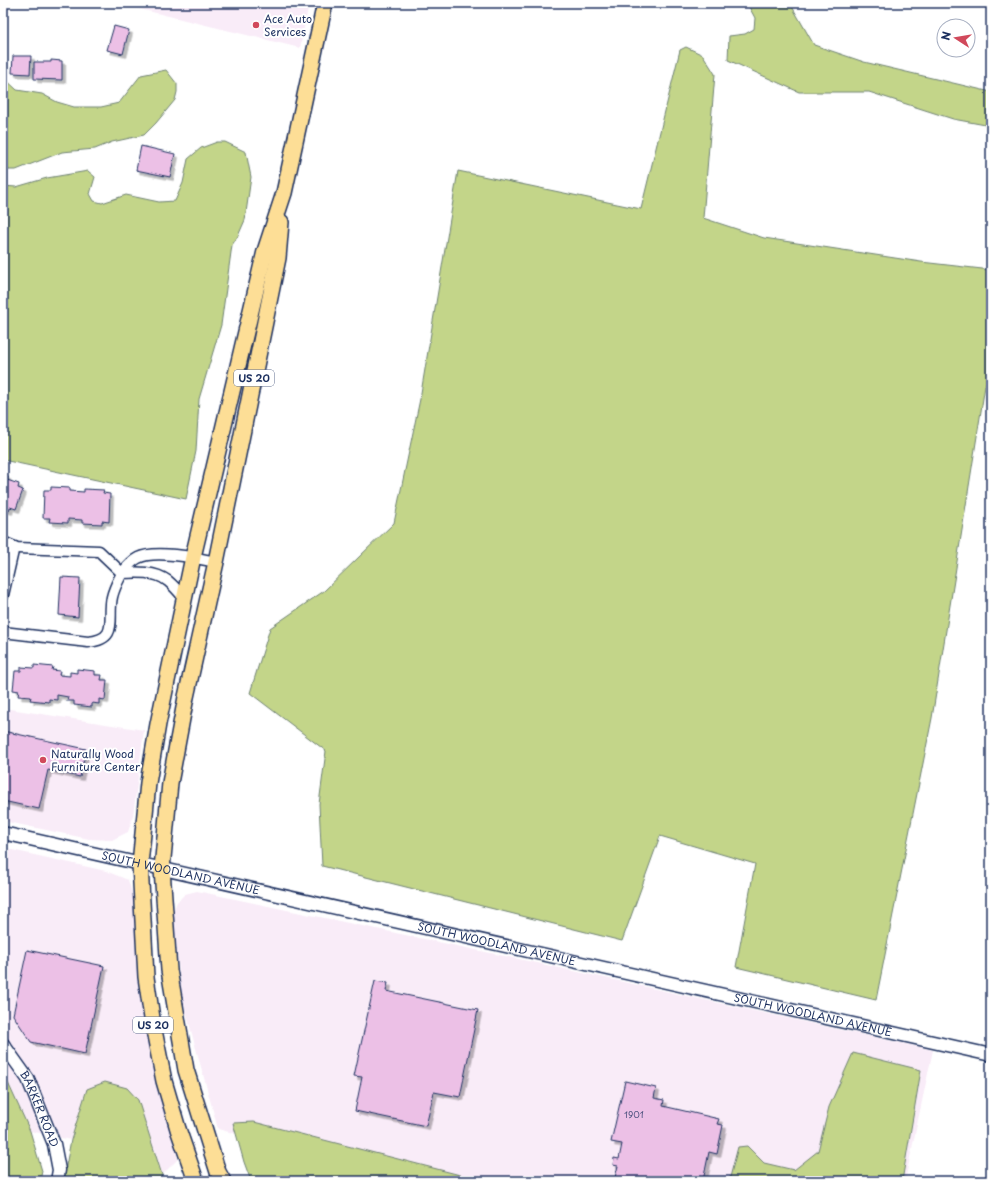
<svg xmlns="http://www.w3.org/2000/svg" width="994" height="1184" font-family="'Playpen Sans',sans-serif">
  <defs>
    <filter id="shadow"><feDropShadow dx="3.5" dy="3.5" stdDeviation="0" flood-color="#0004"/></filter>
  </defs>
  <rect width="100%" height="100%" fill="#fff"/>
  <filter id="ink" filterUnits="userSpaceOnUse"><feTurbulence type="fractalNoise" baseFrequency=".025" numOctaves="2"/><feDisplacementMap in="SourceGraphic" scale="8" xChannelSelector="R" yChannelSelector="G"/><feConvolveMatrix kernelMatrix="1 2 1 2 8 2 1 2 1" color-interpolation-filters="sRGB"/></filter>
  <g filter="url(#ink)">
    <g fill="#f9ecf8">
      <polygon points="115,3 309,3 300,48"/>
      <polygon points="3,708 144,730 133,816 128,832 112,840 89,839 3,821"/>
      <polygon points="3,848 106,871 128,880 133,896 136,956 146,1030 178,1159 162,1175 138,1100 87,1089 71,1140 30,1131 3,1072"/>
      <polygon points="197,891 542,964 933,1050 905,1181 409,1181 218,1129 181,994 173,912 177,902 185,894"/>
    </g>
    <g fill="#c3d589" stroke="#6f8274">
      <polygon points="747,3 790,3 814,45 864,62 991,92 991,126 953,119 869,92 799,92 728,60 729,36 745,34 754,29 755,18"/>
      <polygon points="686,47 703,55 715,74 703,218 764,238 921,262 991,270 991,371 985,386 932,718 876,1000 736,967 755,864 660,836 622,941 322,866 319,804 326,751 250,693 270,628 324,591 394,523 420,399 458,171 641,209 680,50"/>
      <polygon points="166,70 177,84 177,92 175,100 156,123 144,135 112,142 95,149 62,152 16,170 3,170 3,77 17,90 42,94 57,102 74,107 101,107 119,103 141,75"/>
      <polygon points="217,142 225,142 246,152 251,177 245,220 238,236 232,245 221,325 199,399 196,451 186,499 3,460 3,186 16,187 47,178 88,171 95,177 90,194 94,201 102,203 126,195 159,202 175,201 183,183 188,159 201,148"/>
      <polygon points="853,1053 921,1070 902,1181 729,1181 738,1147 747,1146 764,1163 794,1170 818,1151 829,1107"/>
      <polygon points="3,1072 30,1131 42,1171 40,1181 3,1181"/>
      <polygon points="105,1082 127,1088 138,1100 162,1175 160,1181 63,1181 71,1140 87,1089"/>
      <polygon points="254,1122 468,1177 468,1181 251,1181 244,1162 233,1123"/>
    </g>
    <g fill="#ecc0e6" stroke="#1b2f5e" filter="url(#shadow)">
      <polygon points="114,26 129,30 123,54 107,50"/>
      <polygon points="13,56 31,56 30,74 12,73"/>
      <polygon points="51,60 62,61 62,80 34,79 34,62 51,62"/>
      <polygon points="141,146 175,154 170,177 136,170"/>
      <polygon points="3,474 8,477 7,480 19,484 18,488 23,490 16,509 10,507 9,511 3,509"/>
      <polygon points="51,487 70,488 70,491 84,492 84,489 104,490 103,493 110,494 109,522 102,521 102,524 82,523 82,520 68,519 68,523 49,522 50,518 43,518 44,490 51,490"/>
      <polygon points="61,577 80,578 78,617 59,615"/>
      <polygon points="34,665 53,667 52,670 60,671 59,675 70,676 70,672 77,673 77,669 95,671 95,675 102,675 101,680 107,680 105,700 99,699 99,704 92,703 92,707 74,705 74,701 67,701 68,697 57,695 57,700 49,699 49,702 30,700 31,697 18,696 19,691 13,690 15,671 21,671 21,667 34,668"/>
      <polygon points="3,731 86,749 80,777 48,770 39,809 3,801"/>
      <polygon points="27,950 104,966 85,1054 31,1042 13,1015"/>
      <polygon points="375,981 388,983 386,991 478,1010 460,1097 434,1092 426,1126 355,1111 362,1077 354,1076"/>
      <polygon points="625,1081 656,1088 654,1098 664,1100 663,1106 719,1119 717,1124 723,1125 717,1154 709,1152 703,1181 614,1181 618,1166 613,1165 614,1158 619,1159 622,1144 611,1142"/>
    </g>
    <g fill="none" stroke-linecap="round" stroke-linejoin="round">
      <defs>
        <g id="minor">
          <path d="M3,542L17,548L99,551L122,573C118,581 114,588 112,597C107,619 120,639 88,642L3,632"/>
          <path d="M122,573C126,568 132,561 138,558C155,549 197,558 216,562"/>
          <path d="M122,573C137,572 155,571 168,581C174,586 180,593 185,599"/>
          <polyline points="3,595 14,547"/>
        </g>
        <g id="tertiary">
          <path id="s1" d="M3,833L991,1055"/>
          <path id="s2" d="M3,1044L28,1079L54,1144L59,1170L57,1181"/>
        </g>
        <g id="primary">
          <polyline points="196,1181 178,1129 164,1081 153,1025 146,977 140,864 148,783 158,724 193,557 265,251 284,193 325,3"/>
          <polyline points="223,1181 218,1172 186,1070 169,970 162,869 170,783 186,697 216,562 278,258 281,222"/>
        </g>
      </defs>
      <use href="#minor" stroke="#1b2f5e" stroke-width="13"/>
      <use href="#tertiary" stroke="#1b2f5e" stroke-width="15"/>
      <use href="#primary" stroke="#1b2f5e" stroke-width="18"/>
      <use href="#minor" stroke="#fff" stroke-width="10"/>
      <use href="#tertiary" stroke="#fff" stroke-width="12"/>
      <use href="#primary" stroke="#fdde96" stroke-width="15"/>
    </g>
  </g>
  <g fill="#d1495b" stroke="#fff" stroke-width="1.5">
    <circle cx="256" cy="25" r="4"/>
    <circle cx="43" cy="760" r="4"/>
  </g>
  <g text-anchor="middle" stroke-width="4" stroke-linejoin="round" paint-order="stroke">
    <g font-size="9" fill="#4f5380">
      <text x="634" y="1118">1901</text>
    </g>
    <g fill="#fff" stroke="#5f6d8e" stroke-width="1">
      <rect x="234" y="370" width="40" height="16" rx="3"/>
      <rect x="133" y="1017" width="40" height="16" rx="3"/>
    </g>
    <g font-size="10" font-weight="bold" fill="#1b2f5e">
      <text x="254" y="382">US 20</text>
      <text x="153" y="1029">US 20</text>
    </g>
    <g font-size="11" fill="#1b2f5e" stroke="#fff" text-anchor="start">
      <text x="264" y="23">Ace Auto<tspan x="264" dy="13">Services</tspan></text>
      <text x="51" y="758">Naturally Wood<tspan x="51" dy="13">Furniture Center</tspan></text>
    </g>
    <g font-size="11" fill="#1b2f5e" stroke="#fff">
      <text dy="4" stroke="none"><textPath href="#s1" startOffset="182">SOUTH WOODLAND AVENUE</textPath></text>
      <text dy="4" stroke="none"><textPath href="#s1" startOffset="506">SOUTH WOODLAND AVENUE</textPath></text>
      <text dy="4" stroke="none"><textPath href="#s1" startOffset="830">SOUTH WOODLAND AVENUE</textPath></text>
      <text dy="4" stroke="none"><textPath href="#s2" startOffset="75">BARKER ROAD</textPath></text>
    </g>
  </g>
  <rect width="994" height="1184" fill="none" stroke="#fff" stroke-width="16"/>
  <rect x="8" y="8" width="978" height="1168" fill="none" stroke="#1b2f5e" stroke-width="1.5" filter="url(#ink)"/>
  <g transform="translate(956 38) rotate(282)"><circle r="19" fill="#ffffff" stroke="#a4acbf"/>
  <path d="M0-3L7 15L0 10L-7 15Z" fill="#d1495b"/>
  <text y="-6" font-size="11" font-weight="bold" text-anchor="middle" fill="#1b2f5e">N</text>
  </g>
</svg>
